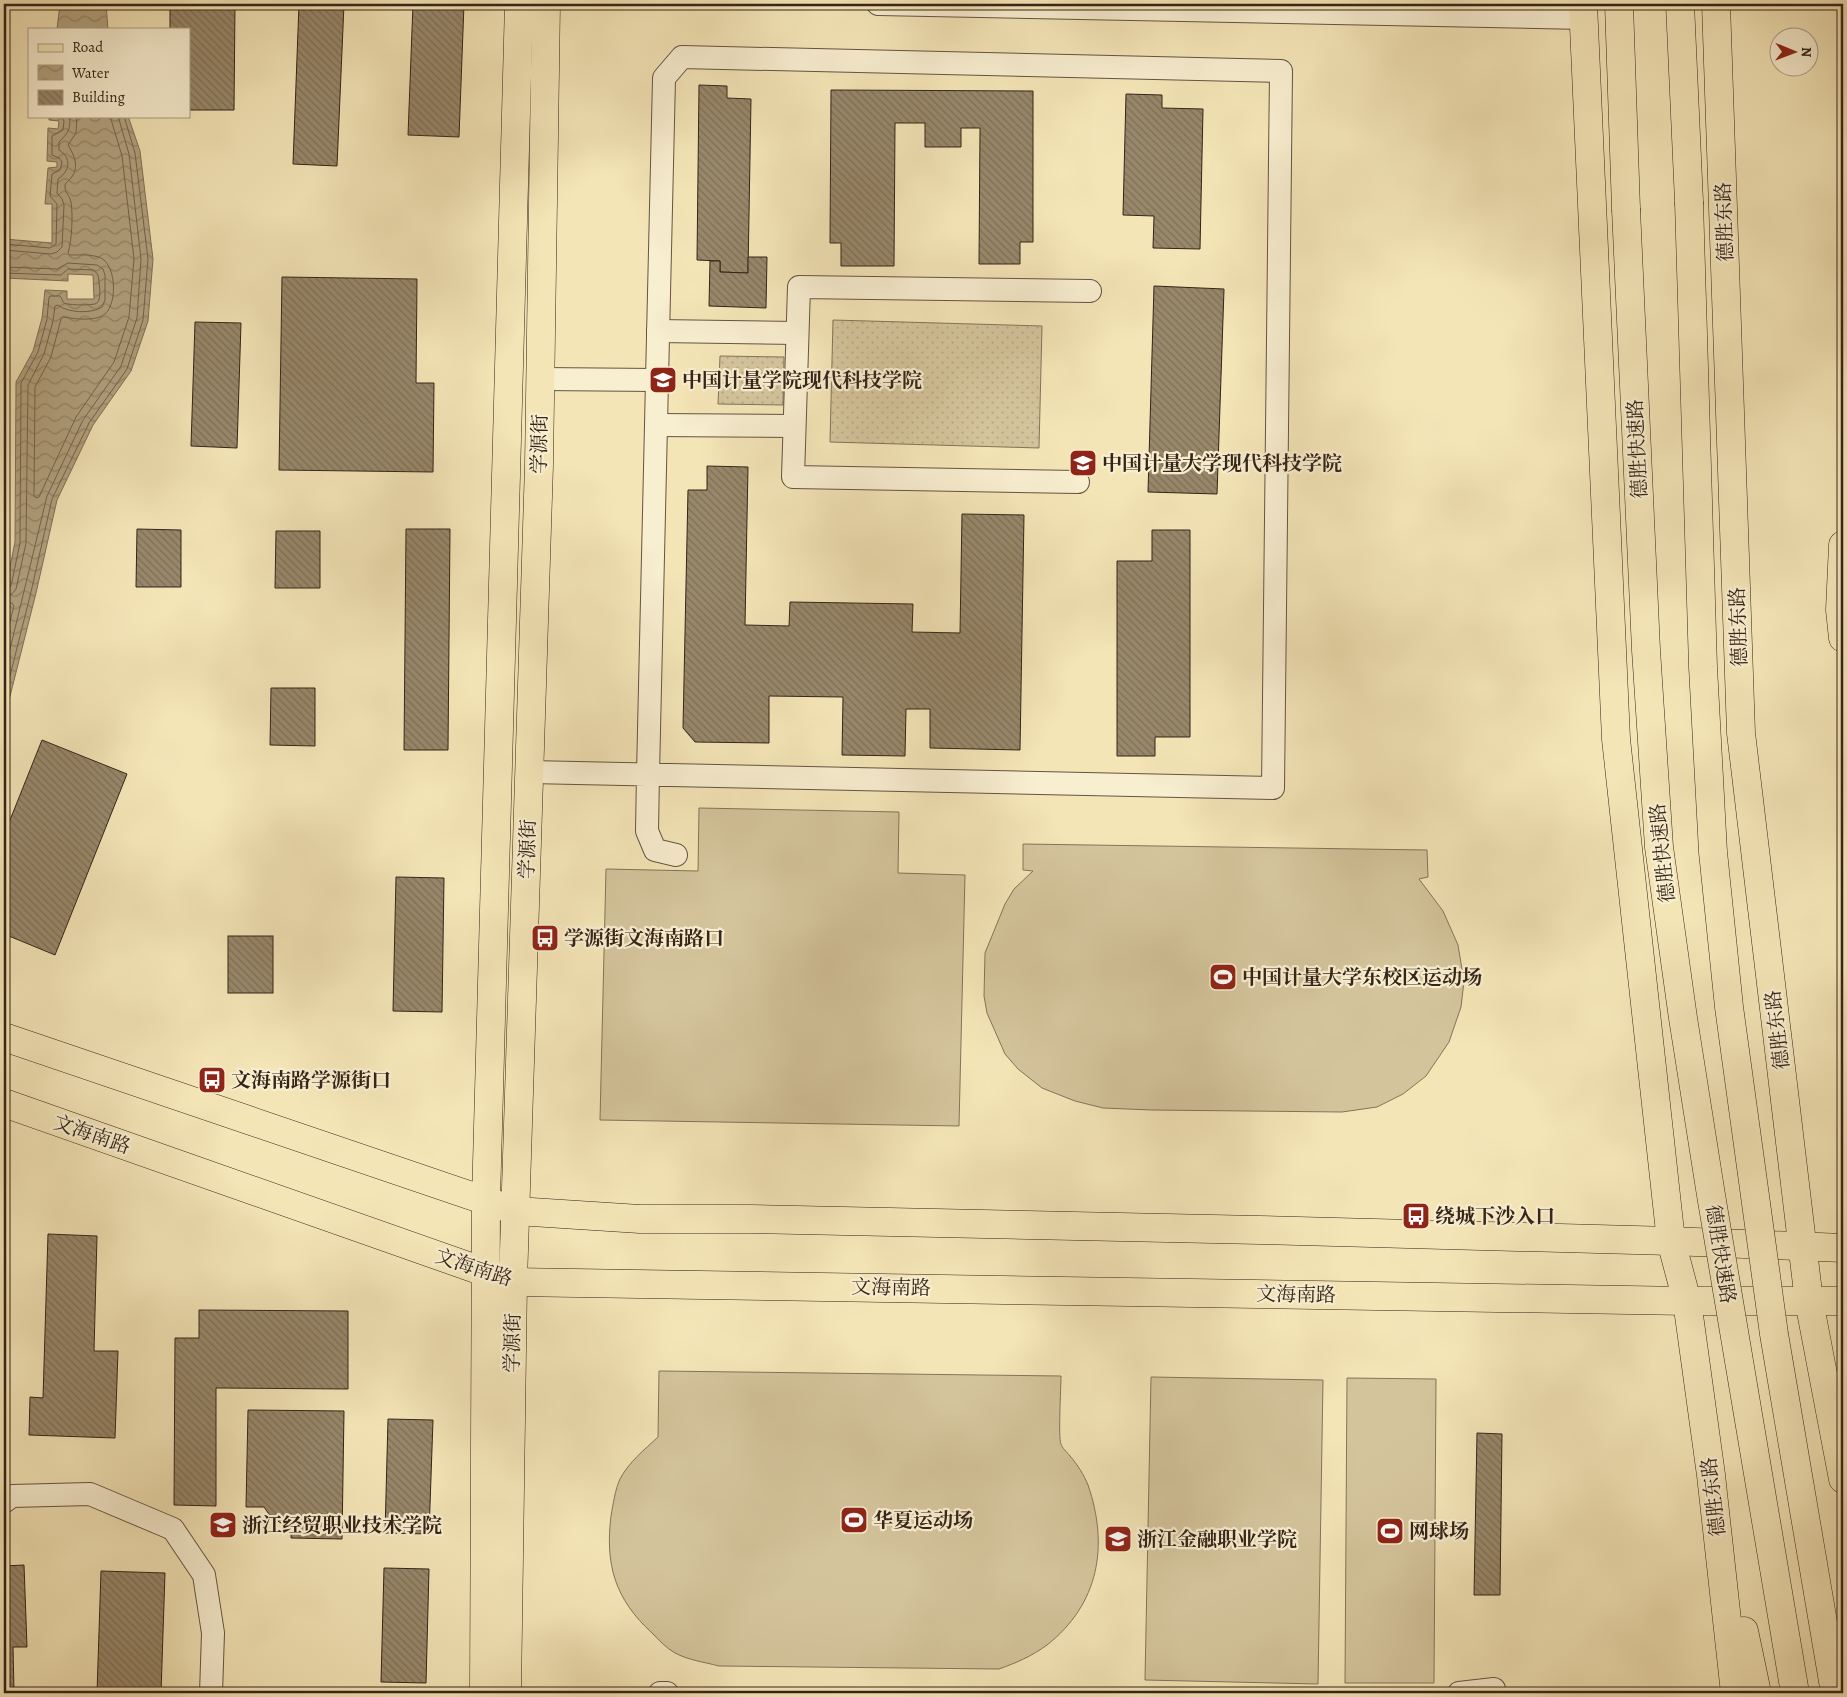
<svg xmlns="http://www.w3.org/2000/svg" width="1847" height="1697" font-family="Alegreya,'Noto Serif SC',serif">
  <defs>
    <pattern id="grass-dots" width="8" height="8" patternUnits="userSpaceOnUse" patternTransform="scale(1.25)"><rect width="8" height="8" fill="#d4c49c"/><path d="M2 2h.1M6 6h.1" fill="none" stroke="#b7a886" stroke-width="1.8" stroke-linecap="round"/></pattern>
    <pattern id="water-waves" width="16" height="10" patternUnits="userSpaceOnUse" patternTransform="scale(1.25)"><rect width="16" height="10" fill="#b3a381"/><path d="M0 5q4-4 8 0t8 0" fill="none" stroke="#928569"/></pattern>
    <pattern id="building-back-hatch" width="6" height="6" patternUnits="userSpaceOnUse" patternTransform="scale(1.25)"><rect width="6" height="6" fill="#98886b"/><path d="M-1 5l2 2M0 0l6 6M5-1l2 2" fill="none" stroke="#7d6f57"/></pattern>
  </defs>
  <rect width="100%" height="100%" fill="#f4e5b7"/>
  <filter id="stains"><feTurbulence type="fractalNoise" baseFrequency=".004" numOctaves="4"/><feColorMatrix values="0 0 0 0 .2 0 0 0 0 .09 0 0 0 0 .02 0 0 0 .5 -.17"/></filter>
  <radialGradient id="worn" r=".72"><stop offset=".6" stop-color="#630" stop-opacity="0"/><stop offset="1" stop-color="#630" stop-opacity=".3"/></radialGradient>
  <g fill="url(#grass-dots)" stroke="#84745a">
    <polygon points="833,320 1042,326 1039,448 830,442"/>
    <polygon points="720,356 784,357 783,405 718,404"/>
  </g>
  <g fill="#d4c49c" stroke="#84745a">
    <polygon points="699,808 899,812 898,873 965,875 959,1126 600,1120 606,869 698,871"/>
    <polygon points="1023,844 1427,850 1428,877 1419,879 1443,911 1458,945 1464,981 1461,1007 1449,1042 1426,1076 1403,1094 1377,1107 1342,1112 1152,1110 1103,1108 1075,1101 1042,1088 1018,1069 1005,1054 987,1013 984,996 985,953 1005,904 1014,889 1033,871 1023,870"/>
    <path d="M659,1371L1061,1376C1061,1387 1058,1438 1061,1444C1062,1448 1067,1452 1070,1456C1077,1464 1084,1475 1088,1485C1109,1546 1099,1604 1047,1645C1032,1656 1016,1663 999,1669L719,1666C704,1662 688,1660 675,1653C666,1648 659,1640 652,1633C615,1599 605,1565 611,1516C613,1505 615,1490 620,1479C629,1462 644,1450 658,1437Z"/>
    <polygon points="1151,1377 1323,1380 1318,1684 1145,1680"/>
    <polygon points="1347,1378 1436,1379 1434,1683 1345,1683"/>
  </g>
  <g fill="url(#water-waves)" stroke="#817057">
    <polygon points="60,4 106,4 108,29 57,29"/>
    <polygon points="49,116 128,116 140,151 153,259 148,321 131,371 93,425 57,500 36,593 4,720 4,596 15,542 16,382 33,351 42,318 45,290 67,291 67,299 94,299 93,275 68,274 68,281 4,278 4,239 52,243 52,204 45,204 48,168 57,167 57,162 47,161 48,128 58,129 59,121 49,120"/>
  </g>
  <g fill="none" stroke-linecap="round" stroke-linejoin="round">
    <g stroke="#74644c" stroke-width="1">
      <path d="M77,116L76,133L68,145C74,155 80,167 71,178C68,182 65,182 65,187C65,193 70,196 71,202C73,215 72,240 68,253L70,255C79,255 92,254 101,258C117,266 118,308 102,316C92,321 74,319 63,317L61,319L51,357L35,387L34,496L36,498L39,497L76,417L114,362L129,317L134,259L122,156L110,116"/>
      <polyline points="4,244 50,248 56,244 57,204 50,196 52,174 60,170 62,162 59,158 52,155 52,136 63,130 64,121 61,116"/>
      <path d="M4,250L51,254L57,252L62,247L64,205L62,199L57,193L58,179C70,171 72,158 59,150V142C67,134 72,129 69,116"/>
      <path d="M4,267L57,269L68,263L97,265L103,269L105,275V300L102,307C92,314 67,313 58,305L55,306L53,321L44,354L28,385L26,543L16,589L11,595L4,596"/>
      <path d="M4,273L61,275L68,269L94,270L98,275C99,281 102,299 97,303C94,306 67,305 64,303C62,301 62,298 60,296H51L49,297L47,319L38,352L21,383L20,543L11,586L8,589L4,590"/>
      <polyline points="4,604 12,603 14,606 4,644"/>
      <polyline points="4,674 47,496 83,420 121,366 137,318 141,259 129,154 118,116"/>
      <polyline points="4,700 31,592 52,499 89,423 127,369 143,320 148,259 135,153 124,116"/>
    </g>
  </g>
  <g fill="url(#building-back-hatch)" stroke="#352418">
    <polygon points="170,4 235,4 234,110 189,110 189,29 170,29"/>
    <polygon points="299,4 344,4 337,166 293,164"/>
    <polygon points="413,4 464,4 459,137 408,135"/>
    <polygon points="699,85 727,86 727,98 751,99 748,273 720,272 720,261 697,260"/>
    <polygon points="831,90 1033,91 1033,242 1020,242 1020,264 979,264 980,128 961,128 961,147 925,147 925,123 895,123 894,266 841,266 841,243 830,243"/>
    <polygon points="1126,94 1162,95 1162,108 1203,109 1200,249 1153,248 1154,216 1123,215"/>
    <polygon points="748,257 767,257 766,308 709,306 710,261 720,261 720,272 748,273"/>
    <polygon points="282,277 417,279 416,383 434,383 433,472 279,470"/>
    <polygon points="1154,286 1224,289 1217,494 1148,492"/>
    <polygon points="195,322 241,323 237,448 191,446"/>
    <polygon points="707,466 748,467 745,625 789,626 790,602 913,604 912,632 960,633 962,514 1024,515 1020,750 930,748 930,709 906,709 905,756 842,755 843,697 769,696 769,743 695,742 683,728 688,490 707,490"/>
    <polygon points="137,529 181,530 181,587 136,587"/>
    <polygon points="406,529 450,529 448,750 404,750"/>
    <polygon points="1152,530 1190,530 1190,737 1155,737 1155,756 1117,756 1117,561 1152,561"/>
    <polygon points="276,531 320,531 320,588 275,588"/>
    <polygon points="271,688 315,688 315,746 270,745"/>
    <polygon points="42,740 127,774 55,955 4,934 4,835"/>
    <polygon points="396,877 444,878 442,1012 393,1011"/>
    <rect x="228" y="936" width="45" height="57"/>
    <polygon points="48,1234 97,1236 94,1351 118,1351 115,1438 29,1435 30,1397 43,1398"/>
    <polygon points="199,1310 348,1311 348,1389 216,1388 216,1506 174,1505 175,1338 199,1338"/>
    <polygon points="248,1410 344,1411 342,1539 291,1538 291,1523 281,1523 271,1517 264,1507 246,1507"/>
    <polygon points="388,1419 433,1420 429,1534 385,1533"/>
    <polygon points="1477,1433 1502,1434 1500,1595 1474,1595"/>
    <polygon points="24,1565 27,1647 13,1647 14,1693 4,1693 4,1566"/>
    <polygon points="384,1568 429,1569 426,1683 381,1682"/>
    <polygon points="101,1571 165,1573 161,1693 97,1693"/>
  </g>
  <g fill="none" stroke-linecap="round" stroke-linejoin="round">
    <defs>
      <g id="minor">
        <polyline points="878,4 1584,18"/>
        <polyline points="658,331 797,333"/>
        <polyline points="540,379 657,380"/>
        <polyline points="656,425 794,426"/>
        <polyline points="1078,482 793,477 799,287 1090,291"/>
        <polyline points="530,772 1273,788 1281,71 682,57 664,78 657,380 656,425 648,774 647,831 655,850 676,855"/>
        <polyline points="4,1502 12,1496 90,1494 173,1529 204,1575 213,1633 211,1693"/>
        <polyline points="660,1693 667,1693"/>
        <polyline points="1459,1693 1494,1689"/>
      </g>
      <g id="major">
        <polyline points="1583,4 1616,739 1671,1241 1687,1301 1711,1475 1735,1693"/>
        <polyline points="1716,4 1741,733 1809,1301 1843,1479"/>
        <polyline points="4,1037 516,1211 640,1219 751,1219 1259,1230 1671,1241 1843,1248"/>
        <polyline points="4,1103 513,1282 1687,1301 1843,1301"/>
        <polyline points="1744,1631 1757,1693"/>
        <polyline points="484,1693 486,1200 519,4"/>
        <polyline points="507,1693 513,1282 539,465 546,4"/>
      </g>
      <g id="highway">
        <polyline points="1619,4 1626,209"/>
        <polyline points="1680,4 1689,202"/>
        <polyline points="1843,545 1840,610 1843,638"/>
      </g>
    </defs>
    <use href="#minor" stroke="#655440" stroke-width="24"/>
    <use href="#major" stroke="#352418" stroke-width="29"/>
    <use href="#highway" stroke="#352418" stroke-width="29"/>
    <use href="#minor" stroke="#f8eed0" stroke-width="22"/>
    <use href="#major" stroke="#f4e5b7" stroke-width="28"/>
    <use href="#highway" stroke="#f4e5b7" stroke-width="28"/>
    <defs>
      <g id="highway-bridge">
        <polyline points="1689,202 1703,667 1713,852 1729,1007 1774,1334 1835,1693"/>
        <polyline points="1626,209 1646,650 1659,847 1683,1018 1711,1195 1795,1693"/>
      </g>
    </defs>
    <use href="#highway-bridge" stroke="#352418" stroke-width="29" stroke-linecap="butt"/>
    <use href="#highway-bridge" stroke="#f4e5b7" stroke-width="28"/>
  </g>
  <defs>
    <symbol id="school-square" viewBox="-11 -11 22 22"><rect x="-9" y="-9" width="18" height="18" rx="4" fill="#8f2418" stroke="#f8eed0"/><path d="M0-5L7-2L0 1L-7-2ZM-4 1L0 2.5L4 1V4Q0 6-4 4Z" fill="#fff"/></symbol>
    <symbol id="university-square" viewBox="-11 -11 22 22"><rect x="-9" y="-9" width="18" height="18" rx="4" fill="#8f2418" stroke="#f8eed0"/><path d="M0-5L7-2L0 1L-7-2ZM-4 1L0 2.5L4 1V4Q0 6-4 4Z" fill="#fff"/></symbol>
    <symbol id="bus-square" viewBox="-11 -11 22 22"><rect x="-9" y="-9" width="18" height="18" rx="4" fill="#8f2418" stroke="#f8eed0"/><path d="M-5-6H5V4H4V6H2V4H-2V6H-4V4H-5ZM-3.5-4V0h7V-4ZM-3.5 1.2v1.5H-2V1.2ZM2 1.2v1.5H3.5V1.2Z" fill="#fff"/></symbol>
    <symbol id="stadium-square" viewBox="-11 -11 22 22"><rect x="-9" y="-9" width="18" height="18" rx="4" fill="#8f2418" stroke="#f8eed0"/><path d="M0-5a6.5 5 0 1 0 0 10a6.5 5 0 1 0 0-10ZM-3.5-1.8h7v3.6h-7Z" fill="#fff"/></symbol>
  </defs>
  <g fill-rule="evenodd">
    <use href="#school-square" x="647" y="364" width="32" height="32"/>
    <use href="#university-square" x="1067" y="447" width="32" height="32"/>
    <use href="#bus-square" x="529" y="922" width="32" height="32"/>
    <use href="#stadium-square" x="1207" y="961" width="32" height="32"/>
    <use href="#bus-square" x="196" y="1064" width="32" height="32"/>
    <use href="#bus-square" x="1400" y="1200" width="32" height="32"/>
    <use href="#stadium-square" x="838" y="1504" width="32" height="32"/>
    <use href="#university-square" x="207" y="1509" width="32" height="32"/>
    <use href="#stadium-square" x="1374" y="1515" width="32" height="32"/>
    <use href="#university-square" x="1102" y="1523" width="32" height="32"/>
  </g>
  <g text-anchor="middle" stroke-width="4.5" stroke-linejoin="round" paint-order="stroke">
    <g font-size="20" fill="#352418" stroke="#f8eed0">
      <text transform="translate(1724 222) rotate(-92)" y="7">德胜东路</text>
      <text transform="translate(539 444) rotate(-89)" y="7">学源街</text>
      <text transform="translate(1637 449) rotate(-93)" y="7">德胜快速路</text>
      <text transform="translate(1738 627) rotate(-92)" y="7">德胜东路</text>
      <text transform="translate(527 849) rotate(-88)" y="7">学源街</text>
      <text transform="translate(1662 853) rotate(-96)" y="7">德胜快速路</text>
      <text transform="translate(1777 1030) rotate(-97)" y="7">德胜东路</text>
      <text transform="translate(92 1134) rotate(19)" y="7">文海南路</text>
      <text transform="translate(1721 1254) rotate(81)" y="7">德胜快速路</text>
      <text transform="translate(474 1267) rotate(18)" y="7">文海南路</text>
      <text transform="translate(891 1287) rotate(1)" y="7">文海南路</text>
      <text transform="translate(1296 1294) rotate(1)" y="7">文海南路</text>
      <text transform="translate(512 1343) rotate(-89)" y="7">学源街</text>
      <text transform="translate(1713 1497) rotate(-97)" y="7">德胜东路</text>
    </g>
    <g font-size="20" font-weight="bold" fill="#352418" stroke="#f8eed0" text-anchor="start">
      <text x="682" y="387">中国计量学院现代科技学院</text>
      <text x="1102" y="470">中国计量大学现代科技学院</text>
      <text x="564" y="945">学源街文海南路口</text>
      <text x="1242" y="984">中国计量大学东校区运动场</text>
      <text x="231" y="1087">文海南路学源街口</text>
      <text x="1435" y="1223">绕城下沙入口</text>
      <text x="873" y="1527">华夏运动场</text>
      <text x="242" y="1532">浙江经贸职业技术学院</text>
      <text x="1409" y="1538">网球场</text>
      <text x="1137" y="1546">浙江金融职业学院</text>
    </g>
  </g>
  <rect width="1847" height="1697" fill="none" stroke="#f4e5b7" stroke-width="20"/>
  <rect x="5" y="5" width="1837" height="1687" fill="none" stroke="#352418" stroke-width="2.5"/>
  <rect x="10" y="10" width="1827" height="1677" fill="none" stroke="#352418"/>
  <rect x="28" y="28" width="162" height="90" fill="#f8eed0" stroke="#aa9d86"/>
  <rect x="38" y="44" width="25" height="8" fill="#f4e5b7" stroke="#aa9d86"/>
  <text x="72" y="52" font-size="15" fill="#352418">Road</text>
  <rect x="38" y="65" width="25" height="15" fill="url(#water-waves)" stroke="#aa9d86"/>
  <text x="72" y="78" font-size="15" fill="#352418">Water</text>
  <rect x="38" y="90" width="25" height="15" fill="url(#building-back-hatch)" stroke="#aa9d86"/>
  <text x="72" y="102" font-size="15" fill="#352418">Building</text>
  <g transform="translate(1794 52) rotate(91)"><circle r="24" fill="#f8eed0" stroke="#aa9d86"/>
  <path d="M0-4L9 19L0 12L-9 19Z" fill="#8f2418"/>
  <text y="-8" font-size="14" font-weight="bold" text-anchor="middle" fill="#352418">N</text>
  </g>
  <rect width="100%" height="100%" filter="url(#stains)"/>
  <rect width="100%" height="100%" fill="url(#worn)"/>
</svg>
